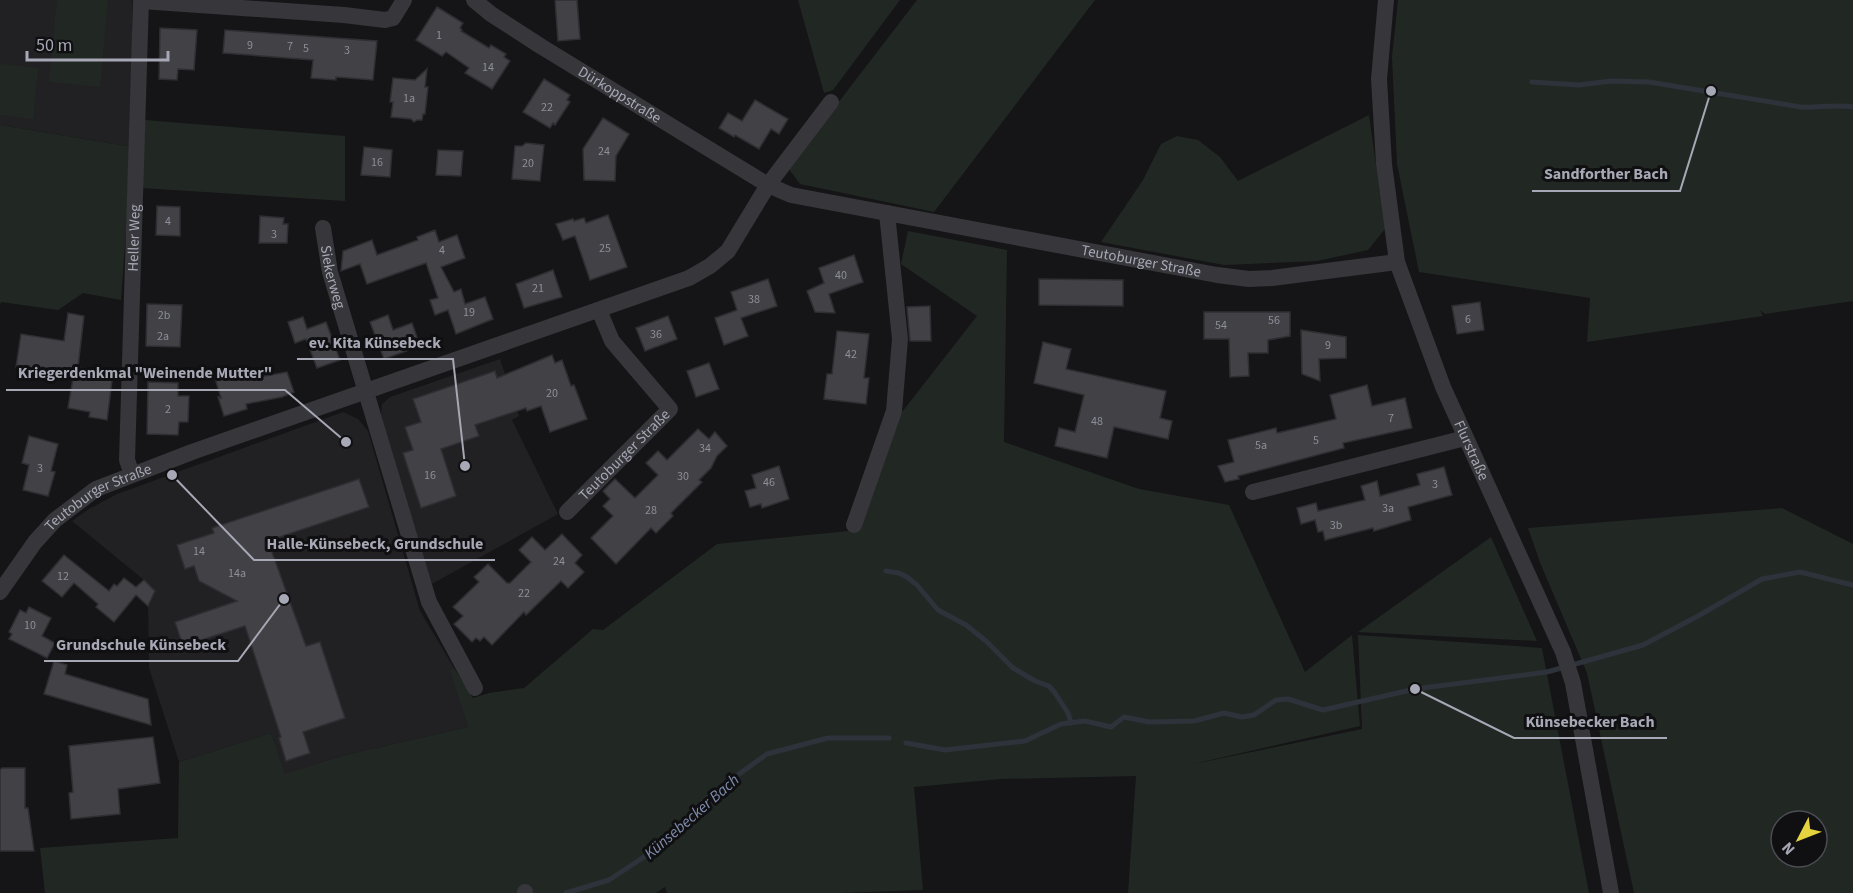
<svg xmlns="http://www.w3.org/2000/svg" width="1853" height="893" font-family="'Source Sans 3',sans-serif">
  <rect width="100%" height="100%" fill="#151416"/>
  <g fill="#212023">
    <polygon points="0,0 132,0 132,147 0,125"/>
    <polygon points="500,359 519,416 512,420 558,514 430,585 381,415 382,404 390,397"/>
    <polygon points="343,412 358,419 368,431 420,611 454,668 451,671 468,727 345,755 284,775 271,733 179,762 149,668 148,606 155,591 144,580 72,521 89,509 117,494"/>
  </g>
  <g fill="#212823" fill-rule="evenodd">
    <polygon points="57,0 108,0 100,87 49,82"/>
    <polygon points="798,0 900,0 833,90 824,93"/>
    <polygon points="917,0 1095,0 934,212 800,184 788,168"/>
    <polygon points="1398,0 1853,0 1853,301 1765,314 1760,310 1763,316 1587,342 1590,298 1419,272 1397,164 1392,57"/>
    <polygon points="0,64 38,68 33,119 0,115"/>
    <polygon points="1369,115 1385,229 1368,250 1317,261 1224,265 1101,242 1143,180 1161,144 1177,136 1198,140 1220,157 1238,181"/>
    <polygon points="145,120 345,136 345,201 141,188"/>
    <polygon points="0,125 132,147 121,300 83,293 58,310 1,302 0,305"/>
    <polygon points="908,231 1007,250 1004,442 1139,489 1229,505 1305,672 1352,635 1360,726 1189,765 1362,729 1358,635 1542,648 1589,893 1128,893 1136,776 1001,779 914,787 923,890 839,893 667,893 665,887 656,893 45,893 40,848 178,838 179,762 271,733 285,774 345,755 468,727 450,671 454,668 473,698 489,693 524,688 593,629 603,630 717,544 859,530 902,412 977,316 901,264"/>
    <path d="M1782,508L1853,544V893H1634L1587,673L1541,565L1528,528ZM1781,821H1817V857H1781Z"/>
    <polygon points="1491,537 1537,641 1358,632"/>
  </g>
  <g fill="none" stroke-linecap="round" stroke-linejoin="round">
    <g stroke="#2d323b" stroke-width="5">
      <path d="M1532,82L1579,85L1611,81L1649,82L1801,107C1818,108 1836,104 1853,107"/>
      <polyline points="886,571 899,573 907,577 917,585 938,610 966,625 986,641 1013,668 1035,681 1049,686 1055,693 1068,713 1071,723"/>
      <polyline points="906,743 945,750 1025,741 1061,724 1085,721 1111,727 1124,717 1149,722 1194,721 1224,713 1242,717 1254,715 1276,700 1288,699 1323,710 1415,689 1547,672 1643,645 1698,616 1762,579 1800,572 1853,585"/>
      <polyline points="566,893 609,880 653,851 710,795 767,754 828,738 889,738"/>
    </g>
  </g>
  <g fill="#414146" stroke="#2f2e32" stroke-width="1.5">
    <polygon points="555,0 577,0 580,39 558,41"/>
    <polygon points="437,7 463,23 460,28 462,30 461,31 489,48 491,45 506,54 504,57 510,61 492,89 465,73 469,68 446,52 442,56 416,40"/>
    <polygon points="160,28 197,30 194,70 178,69 177,80 159,79"/>
    <polygon points="225,30 377,41 373,80 336,77 336,80 311,78 313,60 223,53"/>
    <polygon points="427,69 425,87 428,87 425,114 423,114 422,120 417,120 414,122 411,119 391,117 393,102 390,102 393,78 415,80"/>
    <polygon points="544,79 570,95 567,100 570,102 555,125 553,123 550,128 523,112"/>
    <polygon points="755,100 788,119 779,134 771,129 759,149 735,135 734,137 719,128 728,113 742,121"/>
    <polygon points="603,118 629,134 616,156 615,181 584,180 583,149"/>
    <polygon points="526,143 544,145 540,181 512,179 515,146 522,146"/>
    <polygon points="364,147 392,150 390,177 361,175"/>
    <polygon points="438,150 463,151 461,176 436,175"/>
    <polygon points="157,206 180,207 180,236 156,235"/>
    <polygon points="608,215 627,267 590,280 575,236 563,240 556,224 573,219 574,221 584,218 586,223"/>
    <polygon points="260,216 284,218 283,224 288,224 287,243 259,243"/>
    <polygon points="435,230 439,242 457,235 465,258 441,267 454,292 461,289 465,304 485,297 493,319 456,334 448,310 435,315 430,300 438,298 426,263 367,284 360,264 341,271 343,251 372,240 377,255 418,240 417,237"/>
    <polygon points="854,255 863,282 829,294 835,313 815,312 807,291 824,283 819,268"/>
    <polygon points="553,270 562,297 524,308 516,284"/>
    <polygon points="768,279 777,306 741,318 748,336 724,345 715,318 737,310 731,292"/>
    <polygon points="1039,279 1123,280 1123,306 1039,305"/>
    <polygon points="1480,302 1484,330 1457,334 1452,306"/>
    <polygon points="147,304 182,305 180,347 146,346"/>
    <polygon points="930,306 931,341 910,341 907,307"/>
    <polygon points="1204,312 1290,312 1290,336 1268,340 1268,353 1248,353 1249,376 1230,377 1229,339 1204,339"/>
    <polygon points="68,313 84,316 78,367 113,373 107,420 89,417 90,412 68,408 74,372 41,367 40,371 16,367 21,334 64,341"/>
    <polygon points="388,315 393,330 412,323 420,346 384,359 370,322"/>
    <polygon points="668,316 677,339 645,351 636,328"/>
    <polygon points="303,317 307,329 326,322 340,360 317,368 306,339 295,343 288,322"/>
    <polygon points="1301,330 1346,337 1346,358 1319,359 1320,381 1302,374"/>
    <polygon points="837,331 869,334 864,378 869,378 866,404 824,399 827,374 832,374"/>
    <polygon points="1043,342 1071,349 1066,369 1166,391 1160,418 1172,421 1168,439 1114,427 1107,458 1055,446 1059,428 1075,432 1084,395 1034,383"/>
    <polygon points="552,355 555,363 562,360 571,386 574,385 587,419 550,432 541,406 527,411 526,408 475,425 479,436 441,449 456,496 421,508 403,453 413,450 405,427 421,422 413,399 495,371 497,378"/>
    <polygon points="709,363 719,389 696,397 687,371"/>
    <polygon points="238,367 242,380 287,372 294,392 282,397 246,404 247,409 224,416 218,397 221,398 214,375"/>
    <polygon points="148,382 178,383 178,396 189,396 188,422 179,422 178,435 147,434"/>
    <polygon points="1367,385 1372,406 1405,398 1412,428 1343,443 1344,448 1238,476 1239,479 1225,482 1218,466 1234,462 1228,440 1276,428 1277,433 1336,419 1330,395"/>
    <polygon points="698,429 709,439 715,432 727,446 717,456 711,468 699,480 702,482 671,513 673,516 656,533 651,528 616,564 591,538 613,516 603,506 610,499 603,491 615,479 635,498 658,475 646,463 658,451 667,460"/>
    <polygon points="29,436 58,444 51,471 55,472 48,496 23,490 29,465 22,463"/>
    <polygon points="779,466 789,499 762,508 761,504 750,507 745,491 756,488 752,475"/>
    <polygon points="1444,467 1452,495 1408,507 1411,520 1374,531 1373,528 1325,540 1323,531 1318,532 1315,520 1301,524 1297,508 1316,503 1318,511 1365,500 1361,486 1377,481 1380,496 1420,485 1417,474"/>
    <polygon points="359,479 369,507 268,541 306,646 320,642 345,718 303,732 310,753 286,761 279,738 281,737 245,626 183,646 175,622 237,601 199,581 194,566 185,569 177,545 214,533 212,528"/>
    <polygon points="562,534 582,555 575,563 584,572 568,588 561,581 526,615 524,612 492,645 484,637 480,641 476,638 472,642 454,624 463,616 453,607 479,582 474,577 488,564 507,583 510,583 531,562 519,550 532,537 545,550"/>
    <polygon points="64,555 109,591 114,584 117,586 124,578 136,587 144,580 155,591 148,606 136,595 114,622 96,607 98,604 74,583 62,597 42,581"/>
    <polygon points="29,607 51,618 42,636 55,643 47,658 9,639 12,634 9,632 20,610 26,613"/>
    <polygon points="54,661 67,665 65,674 148,699 151,725 44,694"/>
    <polygon points="153,737 160,783 118,789 120,814 71,819 69,793 73,792 69,746"/>
    <polygon points="2,768 25,768 25,808 28,808 34,851 0,851 0,770"/>
  </g>
  <g fill="none" stroke-linecap="round" stroke-linejoin="round">
    <g stroke="#36363b" stroke-width="16">
      <path id="s1" d="M474,0L491,14L542,47L768,185L791,195L1217,275L1249,279L1272,278L1397,262"/>
      <path id="s2" d="M1386,0L1379,79L1384,164L1397,262L1443,387L1563,652L1573,683L1611,893"/>
      <polyline points="141,1 344,15 385,20 393,18 404,0"/>
      <path id="s3" d="M323,228L330,272L429,602L475,688"/>
      <path id="s4" d="M132,474L127,460L141,0"/>
      <polyline points="1253,492 1465,438"/>
      <path id="s5" d="M567,512L670,409L612,341L599,310"/>
      <polyline points="854,525 894,411 900,339 887,213"/>
      <path id="s6" d="M0,592L35,542L55,520L96,489L192,452L689,278L710,266L728,251L768,185L831,102"/>
      <polyline points="525,893 525,892"/>
    </g>
  </g>
  <g text-anchor="middle" stroke-width="6" stroke-linejoin="round" paint-order="stroke">
    <g font-size="12" fill="#8e8e99">
      <text x="439" y="39">1</text>
      <text x="250" y="49">9</text>
      <text x="290" y="50">7</text>
      <text x="306" y="52">5</text>
      <text x="347" y="54">3</text>
      <text x="488" y="71">14</text>
      <text x="409" y="102">1a</text>
      <text x="547" y="111">22</text>
      <text x="604" y="155">24</text>
      <text x="377" y="166">16</text>
      <text x="528" y="167">20</text>
      <text x="168" y="225">4</text>
      <text x="274" y="238">3</text>
      <text x="605" y="252">25</text>
      <text x="442" y="254">4</text>
      <text x="841" y="279">40</text>
      <text x="538" y="292">21</text>
      <text x="754" y="303">38</text>
      <text x="469" y="316">19</text>
      <text x="164" y="319">2b</text>
      <text x="1468" y="323">6</text>
      <text x="1274" y="324">56</text>
      <text x="1221" y="329">54</text>
      <text x="656" y="338">36</text>
      <text x="163" y="340">2a</text>
      <text x="1328" y="349">9</text>
      <text x="851" y="358">42</text>
      <text x="552" y="397">20</text>
      <text x="168" y="413">2</text>
      <text x="1391" y="422">7</text>
      <text x="1097" y="425">48</text>
      <text x="1316" y="444">5</text>
      <text x="1261" y="449">5a</text>
      <text x="705" y="452">34</text>
      <text x="40" y="472">3</text>
      <text x="430" y="479">16</text>
      <text x="683" y="480">30</text>
      <text x="769" y="486">46</text>
      <text x="1435" y="488">3</text>
      <text x="1388" y="512">3a</text>
      <text x="651" y="514">28</text>
      <text x="1336" y="529">3b</text>
      <text x="199" y="555">14</text>
      <text x="559" y="565">24</text>
      <text x="237" y="577">14a</text>
      <text x="63" y="580">12</text>
      <text x="524" y="597">22</text>
      <text x="30" y="629">10</text>
    </g>
    <g font-size="15" fill="#a7a8b5" stroke="#100f11">
      <text dy="5" stroke="none"><textPath href="#s1" startOffset="174">Dürkoppstraße</textPath></text>
      <text dy="5" stroke="none"><textPath href="#s4" startOffset="237">Heller Weg</textPath></text>
      <text dy="5" stroke="none"><textPath href="#s1" startOffset="729">Teutoburger Straße</textPath></text>
      <text dy="5" stroke="none"><textPath href="#s3" startOffset="50">Siekerweg</textPath></text>
      <text dy="5" stroke="none"><textPath href="#s2" startOffset="466">Flurstraße</textPath></text>
      <text dy="5" stroke="none"><textPath href="#s5" startOffset="81">Teutoburger Straße</textPath></text>
      <text dy="5" stroke="none"><textPath href="#s6" startOffset="140">Teutoburger Straße</textPath></text>
    </g>
    <g font-size="16" font-style="italic" fill="#808eae" stroke="#100f11">
      <text transform="translate(691 816) rotate(-41)" y="6">Künsebecker Bach</text>
    </g>
  </g>
  <path fill="none" stroke="#a7a8b5" stroke-width="2" d="M1711 91L1680 191H1532M465 466L453 359H297M346 442L285 390H6M172 475L254 560H495M284 599L238 661H44M1415 689L1514 738H1667"/>
  <g fill="#a7a8b5" stroke="#100f11" stroke-width="2">
    <circle cx="1711" cy="91" r="6"/>
    <circle cx="465" cy="466" r="6"/>
    <circle cx="346" cy="442" r="6"/>
    <circle cx="172" cy="475" r="6"/>
    <circle cx="284" cy="599" r="6"/>
    <circle cx="1415" cy="689" r="6"/>
  </g>
  <g font-size="16" text-anchor="middle" font-weight="bold" fill="#a7a8b5" stroke="#100f11" stroke-width="6" stroke-linejoin="round" paint-order="stroke">
    <text x="1606" y="179">Sandforther Bach</text>
    <text x="375" y="348">ev. Kita Künsebeck</text>
    <text x="145" y="378">Kriegerdenkmal "Weinende Mutter"</text>
    <text x="375" y="549">Halle-Künsebeck, Grundschule</text>
    <text x="141" y="650">Grundschule Künsebeck</text>
    <text x="1590" y="727">Künsebecker Bach</text>
  </g>
  <g transform="translate(1799 839) rotate(228)"><circle r="28" fill="#100f11" stroke="#4c4c53" stroke-width="1.5"/>
  <path d="M0-4.5L10 22L0 15L-10 22Z" fill="#e4d33e"/>
  <text y="-9" font-size="16" font-weight="bold" text-anchor="middle" fill="#a7a8b5">N</text>
  </g>
  <path d="M27 51v9h141v-9" fill="none" stroke="#a7a8b5" stroke-width="3"/>
  <text x="36" y="51" font-size="18" fill="#a7a8b5" stroke="#100f11" stroke-width="4.5" paint-order="stroke">50 m</text>
</svg>
